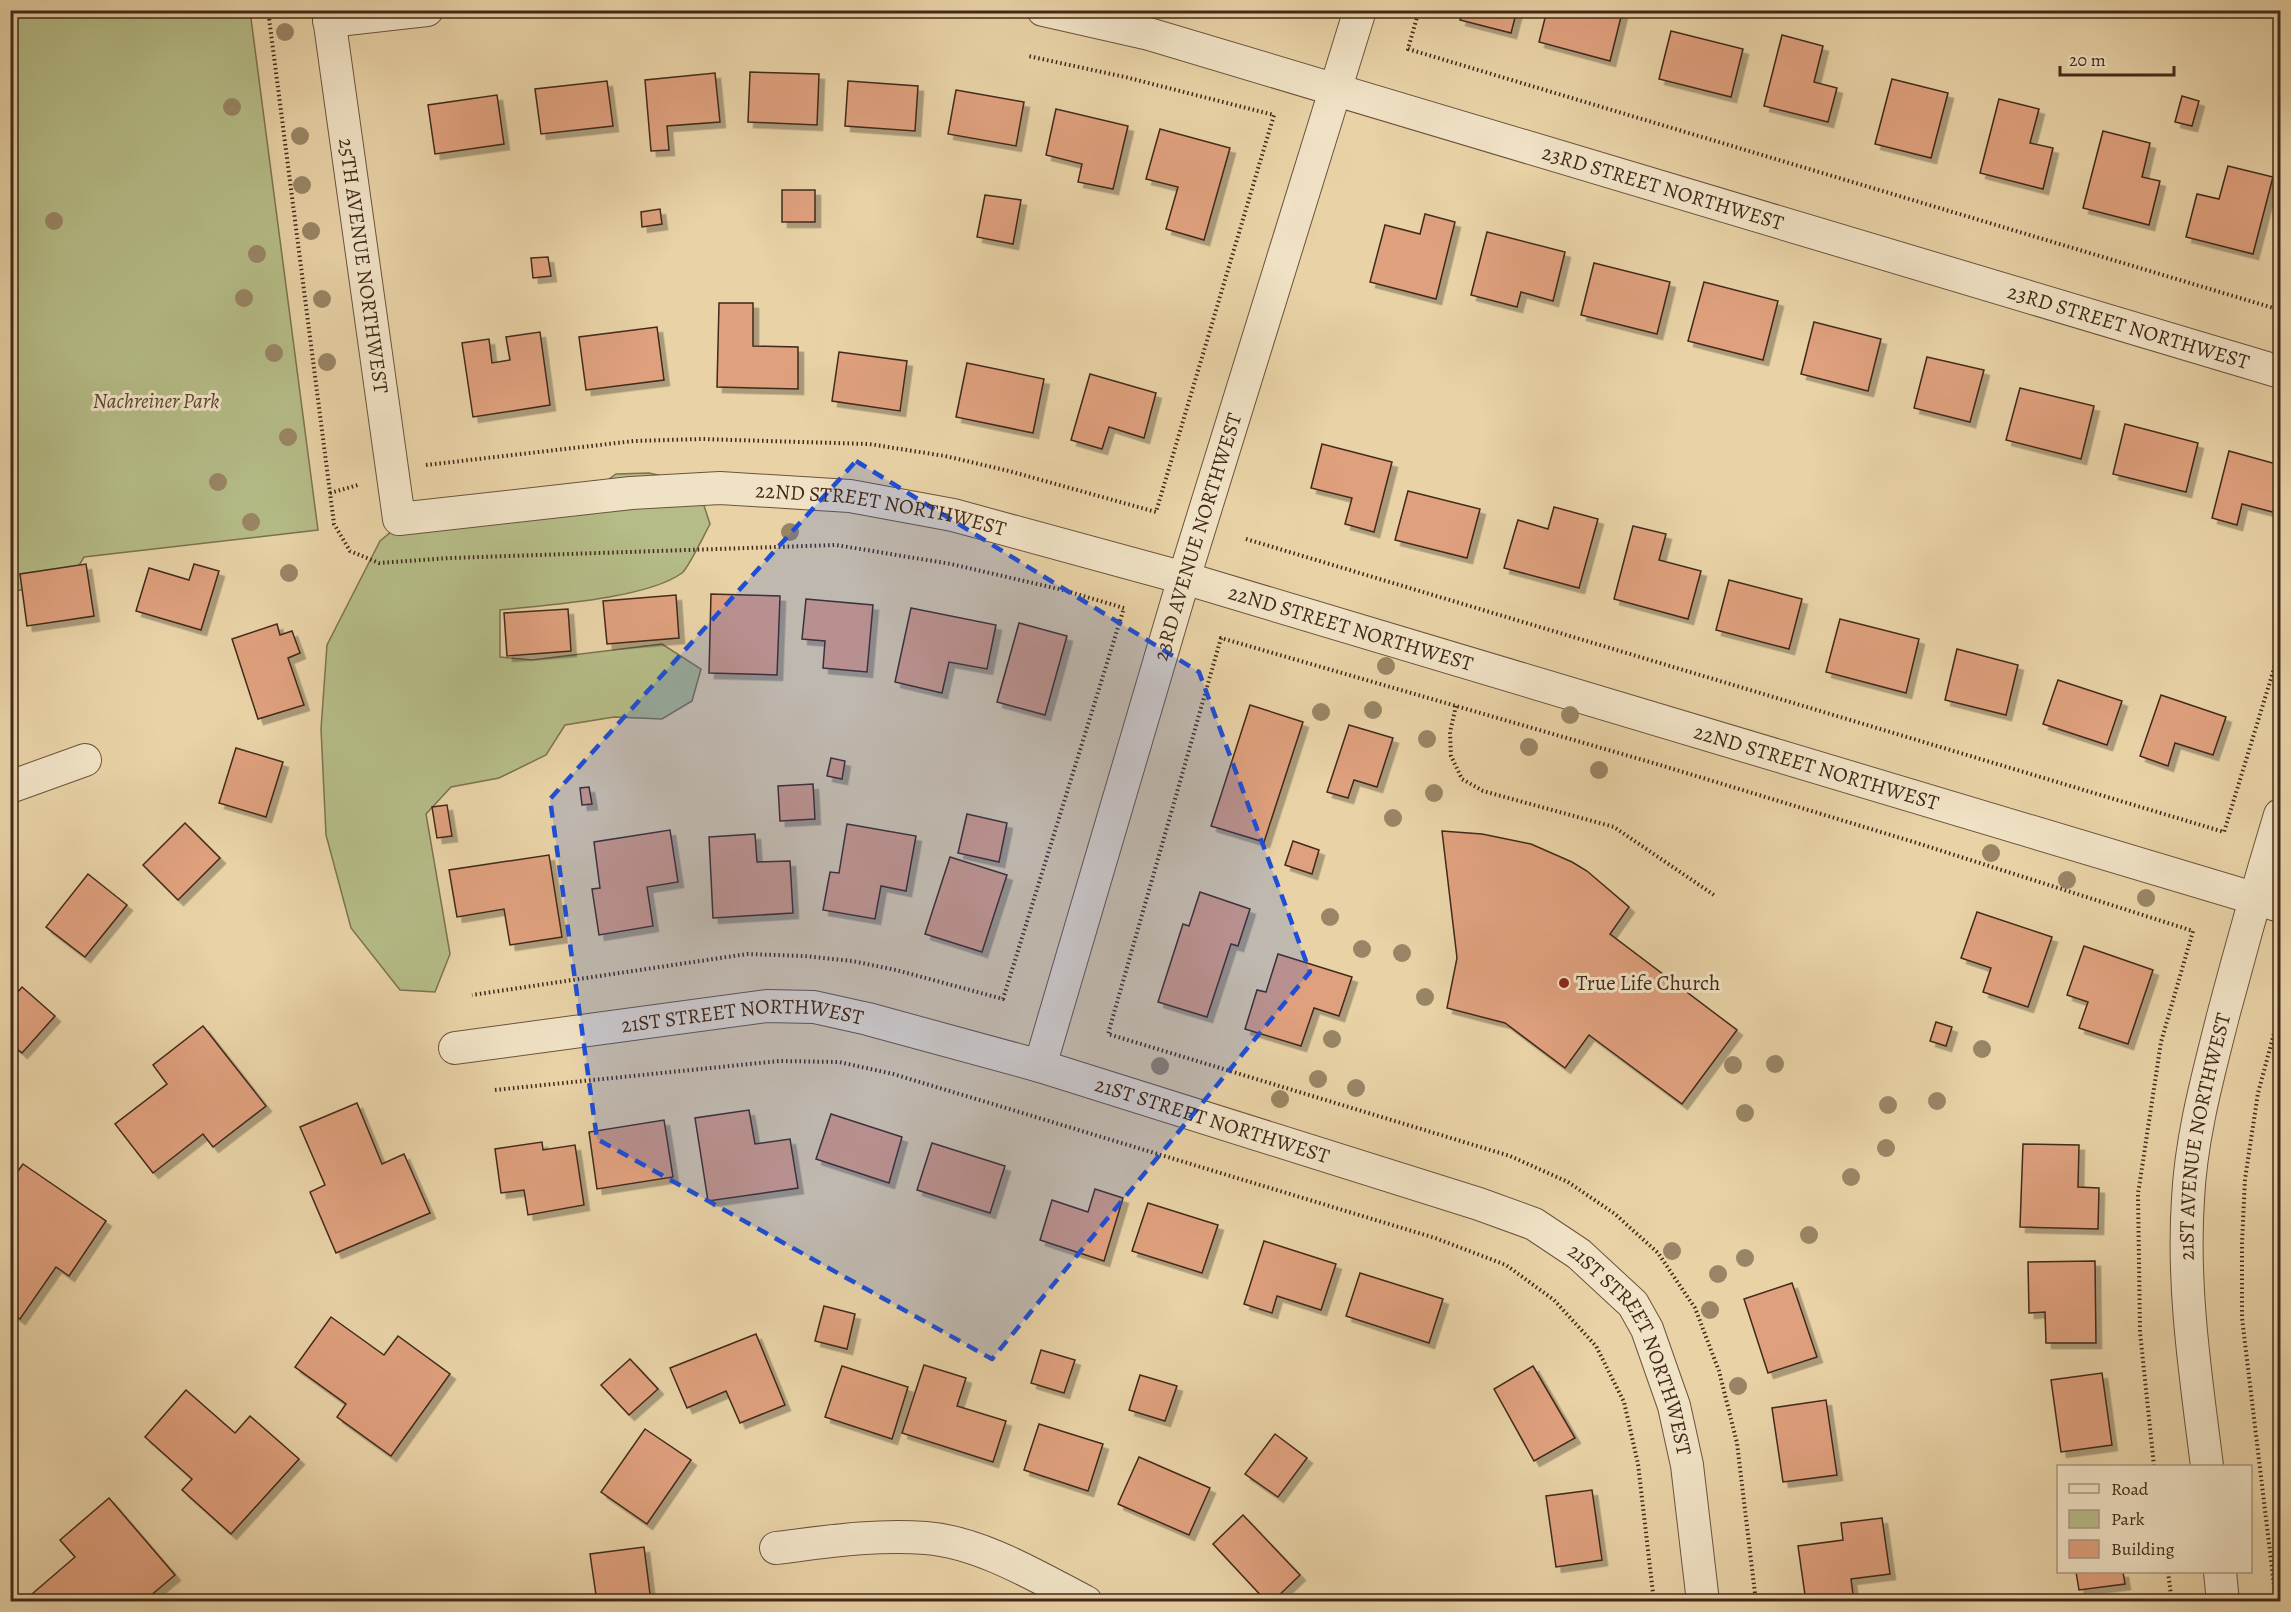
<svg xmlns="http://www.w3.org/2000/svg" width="2291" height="1612" font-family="Alegreya,serif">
  <defs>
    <filter id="shadow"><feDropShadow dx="5.5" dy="5.5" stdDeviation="0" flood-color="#0004"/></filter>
  </defs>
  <rect width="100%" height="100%" fill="#e8d2a6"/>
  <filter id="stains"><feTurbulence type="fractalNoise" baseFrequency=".00333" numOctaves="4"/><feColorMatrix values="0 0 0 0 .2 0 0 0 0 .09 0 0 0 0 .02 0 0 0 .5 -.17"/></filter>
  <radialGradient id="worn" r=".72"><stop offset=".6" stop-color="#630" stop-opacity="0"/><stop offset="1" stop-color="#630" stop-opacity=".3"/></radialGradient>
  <g fill="#b5bc87" stroke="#7c7250" stroke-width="1.5">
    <polygon points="11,11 250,11 318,530 84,557 71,579 11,592"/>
    <path d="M649,473L697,484L710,524C704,535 689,567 682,573C646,599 546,605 500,610V657L532,660L662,644L701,669L692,701L662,719L614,717L565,725L546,755L499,778L451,787L426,814L450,954L435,992L400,990L351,928L326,835L321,729L327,645L380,541L403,522L572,506L616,474Z"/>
  </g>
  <g fill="#dfa07d" stroke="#42291a" stroke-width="1.5" filter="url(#shadow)">
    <polygon points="1463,10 1517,10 1511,33 1460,20"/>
    <polygon points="1547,10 1610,10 1622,13 1610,61 1539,42"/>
    <polygon points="1671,31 1743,49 1731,97 1659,79"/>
    <polygon points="1782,35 1823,46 1814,82 1837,88 1828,122 1764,106"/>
    <polygon points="750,72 819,74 817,125 748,122"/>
    <polygon points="715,73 720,122 667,126 669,150 651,151 645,80"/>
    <polygon points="1892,79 1948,93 1931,158 1875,144"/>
    <polygon points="607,81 613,126 541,134 535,89"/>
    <polygon points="848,81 918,86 915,131 845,126"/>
    <polygon points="956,90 1024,102 1016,146 948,134"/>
    <polygon points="497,95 504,144 435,154 428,105"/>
    <polygon points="2182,96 2199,101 2192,126 2175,122"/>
    <polygon points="1999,99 2039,109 2030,143 2053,148 2043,189 1980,173"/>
    <polygon points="1056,109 1128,126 1113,189 1078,182 1082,164 1046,155"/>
    <polygon points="1160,129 1230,148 1204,240 1166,229 1178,187 1146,179"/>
    <polygon points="2103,131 2150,143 2142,177 2160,181 2149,225 2083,208"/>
    <polygon points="2228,166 2273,177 2253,254 2186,237 2197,194 2219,199"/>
    <rect x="782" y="190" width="33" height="32"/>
    <polygon points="985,195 1021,200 1013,244 977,237"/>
    <polygon points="660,209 662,224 642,227 641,212"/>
    <polygon points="1425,214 1455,222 1436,299 1370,282 1385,225 1420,234"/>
    <polygon points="1487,232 1565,252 1553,301 1521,292 1517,307 1471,295"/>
    <polygon points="548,257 551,276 533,278 531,258"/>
    <polygon points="1594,263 1670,282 1657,334 1581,315"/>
    <polygon points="1704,282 1778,301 1763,360 1688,341"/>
    <polygon points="719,303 753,303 753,346 798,347 798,389 717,387"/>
    <polygon points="1814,322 1881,339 1868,391 1801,374"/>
    <polygon points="657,327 664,380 586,390 579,337"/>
    <polygon points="540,332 550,405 473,417 462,343 489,339 492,363 510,360 506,337"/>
    <polygon points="839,352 907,361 900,411 832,401"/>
    <polygon points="1927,357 1984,370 1970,422 1914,408"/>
    <polygon points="967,363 1044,379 1033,433 956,417"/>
    <polygon points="1090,374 1156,393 1144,438 1109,427 1102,449 1071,440"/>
    <polygon points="2020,388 2094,406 2081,459 2006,440"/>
    <polygon points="2125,424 2198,443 2186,492 2113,474"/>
    <polygon points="1322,444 1392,462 1374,532 1345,524 1352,498 1311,488"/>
    <polygon points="2229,451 2280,465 2280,514 2242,504 2237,525 2212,518"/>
    <polygon points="1408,491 1480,509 1467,558 1395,540"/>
    <polygon points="1554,507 1598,519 1579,588 1504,568 1518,520 1548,529"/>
    <polygon points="1633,526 1666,534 1659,560 1701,571 1688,619 1614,599"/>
    <polygon points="86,564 94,616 27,626 20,574"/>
    <polygon points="194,564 219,571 201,630 136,611 149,568 189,580"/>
    <polygon points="1729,580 1802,599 1789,649 1716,630"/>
    <polygon points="711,594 780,596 777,675 709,673"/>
    <polygon points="676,595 679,638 607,644 603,601"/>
    <polygon points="806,599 873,605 867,672 823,668 825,641 802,639"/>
    <polygon points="911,608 996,625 987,669 949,662 942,693 895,682"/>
    <polygon points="568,609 571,651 507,656 504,613"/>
    <polygon points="1840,619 1919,639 1906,693 1826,672"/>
    <polygon points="1019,623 1067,636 1045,715 997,702"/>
    <polygon points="277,624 280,635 292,631 300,653 288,658 304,705 258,719 232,639"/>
    <polygon points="1957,649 2018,665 2006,715 1945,700"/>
    <polygon points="2058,680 2122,701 2107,745 2043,724"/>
    <polygon points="2161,695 2226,717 2213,755 2175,743 2168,766 2140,756"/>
    <polygon points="1250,705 1303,722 1264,842 1211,826"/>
    <polygon points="1349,725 1393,738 1377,787 1354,780 1348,798 1327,792"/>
    <polygon points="236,748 283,762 266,817 219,803"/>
    <polygon points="831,758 845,761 842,779 827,776"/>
    <polygon points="813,784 815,819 780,821 778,786"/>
    <polygon points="589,787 592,804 582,805 580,788"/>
    <polygon points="447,805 452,836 437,838 432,807"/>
    <polygon points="967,814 1007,823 999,862 958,853"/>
    <polygon points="185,823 220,858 178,900 143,865"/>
    <polygon points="847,824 916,836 906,891 881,886 875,919 823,910 830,872 839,873"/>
    <polygon points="670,830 678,882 647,887 653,926 599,935 592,889 600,888 594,842"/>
    <polygon points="1442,831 1482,834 1531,844 1572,862 1587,871 1629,907 1610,934 1737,1030 1682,1104 1589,1035 1565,1068 1505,1023 1447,1008 1457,958"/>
    <polygon points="755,834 757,862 790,861 793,913 713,918 709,837"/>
    <polygon points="1293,841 1319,850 1312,874 1285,865"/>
    <polygon points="549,855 562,937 510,945 504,909 457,917 449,870"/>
    <polygon points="950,857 1007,875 982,952 925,934"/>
    <polygon points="88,874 127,905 85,957 46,927"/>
    <polygon points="1200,892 1250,909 1238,946 1231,944 1207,1017 1158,1002 1183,924 1189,926"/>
    <polygon points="1977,912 2052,937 2028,1007 1983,992 1991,968 1961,958"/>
    <polygon points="2084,946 2153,970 2128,1044 2079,1028 2088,1002 2067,995"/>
    <polygon points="1278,954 1352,977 1339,1016 1314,1008 1301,1046 1245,1029 1257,990 1266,992"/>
    <polygon points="22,987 55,1016 22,1053 10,1043 10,1001"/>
    <polygon points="1936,1022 1952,1027 1946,1046 1930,1041"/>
    <polygon points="203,1026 266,1106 213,1147 203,1134 153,1173 115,1124 167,1084 153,1065"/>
    <polygon points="357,1103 382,1164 404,1154 430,1213 336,1253 310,1192 325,1185 300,1127"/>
    <polygon points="749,1110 755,1144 790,1139 798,1188 708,1201 695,1118"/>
    <polygon points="831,1114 902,1137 889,1183 816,1159"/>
    <polygon points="664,1120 673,1177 597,1189 589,1132"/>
    <polygon points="542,1142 543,1150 575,1145 584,1205 528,1215 524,1190 501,1193 495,1149"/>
    <polygon points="932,1143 1005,1166 990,1213 917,1190"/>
    <polygon points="2023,1144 2079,1145 2078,1187 2099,1188 2098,1229 2020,1227"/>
    <polygon points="23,1164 106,1221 69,1276 56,1267 20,1319 10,1312 10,1182"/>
    <polygon points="1095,1189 1123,1198 1104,1261 1040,1240 1052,1200 1088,1212"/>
    <polygon points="1148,1203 1218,1225 1202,1273 1132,1251"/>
    <polygon points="1264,1241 1336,1264 1321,1310 1277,1296 1272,1313 1244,1304"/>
    <polygon points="2095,1261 2096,1343 2046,1343 2045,1312 2029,1313 2028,1262"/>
    <polygon points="1360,1273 1443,1299 1429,1343 1346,1316"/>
    <polygon points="1792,1283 1817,1357 1768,1373 1744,1299"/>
    <polygon points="824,1306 855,1314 847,1349 815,1341"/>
    <polygon points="331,1317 384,1355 398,1336 450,1374 391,1456 337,1417 346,1404 295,1367"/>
    <polygon points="756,1334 785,1405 740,1423 726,1391 687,1408 670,1368"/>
    <polygon points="1041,1350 1075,1360 1064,1393 1031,1383"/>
    <polygon points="630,1359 658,1389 629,1415 601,1385"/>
    <polygon points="924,1365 966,1378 957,1406 1006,1421 993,1462 902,1433"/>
    <polygon points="842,1366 908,1387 892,1439 825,1417"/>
    <polygon points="1533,1366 1575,1438 1534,1461 1494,1389"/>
    <polygon points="2102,1373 2112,1445 2061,1452 2051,1380"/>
    <polygon points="1140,1375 1177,1386 1165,1421 1129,1410"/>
    <polygon points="186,1390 235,1433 250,1416 299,1459 231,1534 182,1490 192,1479 145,1437"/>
    <polygon points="1826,1400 1837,1475 1783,1482 1772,1408"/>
    <polygon points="1039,1424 1103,1444 1088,1491 1024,1470"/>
    <polygon points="645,1429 691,1460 647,1524 601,1492"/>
    <polygon points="1275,1434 1307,1458 1278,1497 1245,1474"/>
    <polygon points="1139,1457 1210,1488 1189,1535 1118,1504"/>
    <polygon points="1592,1490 1602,1560 1556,1567 1546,1496"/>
    <polygon points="109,1498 175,1575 143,1602 27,1602 25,1600 75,1557 60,1540"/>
    <polygon points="1243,1515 1300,1575 1272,1602 1267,1602 1213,1544"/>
    <polygon points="1882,1518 1890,1574 1851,1579 1854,1602 1806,1602 1798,1546 1843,1540 1841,1523"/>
    <polygon points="644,1547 651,1602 597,1602 590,1554"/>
    <polygon points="2076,1572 2123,1572 2125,1584 2079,1590"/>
  </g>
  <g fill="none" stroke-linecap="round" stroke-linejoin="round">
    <defs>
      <g id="minor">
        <path id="s1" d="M328,10L399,519L631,493L720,488L850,496L953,515L1184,578L2280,906"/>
        <path id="s2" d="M1043,10L1149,34L2280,372"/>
        <polyline points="329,21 427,10"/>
        <polyline points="10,787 85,760"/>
        <path id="s3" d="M455,1048L767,1006L814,1007L868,1019L1040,1066L1479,1204L1534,1224L1579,1254L1633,1304L1647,1329L1674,1406L1687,1465L1703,1602"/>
        <path id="s4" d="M1040,1066L1184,578L1360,10"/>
        <path id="s5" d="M2207,1466C2196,1378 2182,1289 2188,1199C2191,1137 2208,1076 2223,1016C2241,948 2260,881 2280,815"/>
        <path d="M776,1548C825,1542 875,1534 926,1538C980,1542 1038,1577 1086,1602"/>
        <polyline points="2220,1572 2223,1602"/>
      </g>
    </defs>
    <use href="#minor" stroke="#6c533d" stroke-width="34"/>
    <g stroke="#42291a" stroke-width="4" stroke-dasharray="1.5 3" stroke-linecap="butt">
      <polyline points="268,10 334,524 350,551 379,563 450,558 836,545 951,564 1063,590 1124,608 1003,999 896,970 852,961 804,956 747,954 472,995"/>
      <polyline points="1276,10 1302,17 1304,10"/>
      <polyline points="1419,10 1408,49 2280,310"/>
      <polyline points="426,465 634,441 701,439 869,444 945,456 1009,471 1156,512 1274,115 1125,77 1028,56"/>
      <polyline points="330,493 358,485"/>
      <polyline points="1246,539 2224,832 2280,649"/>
      <polyline points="1456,706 1450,732 1451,756 1462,779 1483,791 1614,827 1714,895"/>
      <polyline points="495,1090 779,1061 839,1062 893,1074 996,1105 1435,1238 1506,1265 1554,1300 1596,1346 1624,1402 1638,1464 1654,1602"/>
      <polyline points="2168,1572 2172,1602"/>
      <polyline points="1756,1602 1737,1443 1719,1371 1695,1308 1658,1253 1615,1214 1568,1182 1510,1156 1108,1034 1221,638 1650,762 1917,843 2193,931 2161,1042 2138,1194 2140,1332 2154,1466"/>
      <polyline points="2276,1602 2242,1318 2242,1243 2245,1179 2258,1093 2280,1011"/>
    </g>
    <use href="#minor" stroke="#f0e2c5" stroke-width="32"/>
  </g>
  <g fill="#998565">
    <circle cx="285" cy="32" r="9"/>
    <circle cx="232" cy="107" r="9"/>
    <circle cx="300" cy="136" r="9"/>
    <circle cx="302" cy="185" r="9"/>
    <circle cx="54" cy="221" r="9"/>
    <circle cx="311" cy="231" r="9"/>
    <circle cx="257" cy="254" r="9"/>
    <circle cx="244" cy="298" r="9"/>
    <circle cx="322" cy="299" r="9"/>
    <circle cx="274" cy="353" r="9"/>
    <circle cx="327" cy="362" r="9"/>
    <circle cx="288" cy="437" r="9"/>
    <circle cx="218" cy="482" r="9"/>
    <circle cx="251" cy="522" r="9"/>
    <circle cx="790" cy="532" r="9"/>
    <circle cx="289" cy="573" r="9"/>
    <circle cx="1386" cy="666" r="9"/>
    <circle cx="1373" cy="710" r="9"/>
    <circle cx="1321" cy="712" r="9"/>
    <circle cx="1570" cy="715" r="9"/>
    <circle cx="1427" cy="739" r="9"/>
    <circle cx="1529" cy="747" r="9"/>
    <circle cx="1599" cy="770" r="9"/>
    <circle cx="1434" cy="793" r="9"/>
    <circle cx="1393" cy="818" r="9"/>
    <circle cx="1991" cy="853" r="9"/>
    <circle cx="2067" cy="880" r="9"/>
    <circle cx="2146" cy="898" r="9"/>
    <circle cx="1330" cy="917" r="9"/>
    <circle cx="1362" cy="949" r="9"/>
    <circle cx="1402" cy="953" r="9"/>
    <circle cx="1425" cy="997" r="9"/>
    <circle cx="1332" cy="1039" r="9"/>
    <circle cx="1982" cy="1049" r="9"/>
    <circle cx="1775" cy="1064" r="9"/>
    <circle cx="1733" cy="1065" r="9"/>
    <circle cx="1160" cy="1066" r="9"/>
    <circle cx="1318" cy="1079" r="9"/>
    <circle cx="1356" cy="1088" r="9"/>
    <circle cx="1280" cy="1099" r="9"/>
    <circle cx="1937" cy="1101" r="9"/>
    <circle cx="1888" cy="1105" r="9"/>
    <circle cx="1745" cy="1113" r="9"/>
    <circle cx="1886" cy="1148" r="9"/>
    <circle cx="1851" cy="1177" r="9"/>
    <circle cx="1809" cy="1235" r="9"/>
    <circle cx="1672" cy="1251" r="9"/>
    <circle cx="1745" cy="1258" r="9"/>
    <circle cx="1718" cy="1274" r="9"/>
    <circle cx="1710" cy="1310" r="9"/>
    <circle cx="1738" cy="1386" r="9"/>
  </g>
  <path fill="#1d4ed8" fill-opacity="0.2" stroke="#1d4ed8" stroke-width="4.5" stroke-dasharray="12 8" stroke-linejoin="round" d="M856,461L1199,672L1310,972L992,1359L597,1139L550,799Z"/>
  <circle fill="#8f2418" stroke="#f0e2c5" stroke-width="2" cx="1564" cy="983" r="6"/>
  <g text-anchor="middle" stroke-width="6" stroke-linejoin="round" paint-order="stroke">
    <g font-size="21" fill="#42291a" stroke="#f0e2c5">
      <text dy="7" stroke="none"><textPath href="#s2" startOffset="645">23RD STREET NORTHWEST</textPath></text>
      <text dy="7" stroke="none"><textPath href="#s1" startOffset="258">25TH AVENUE NORTHWEST</textPath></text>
      <text dy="7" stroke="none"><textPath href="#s2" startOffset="1131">23RD STREET NORTHWEST</textPath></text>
      <text dy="7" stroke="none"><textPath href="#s1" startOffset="999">22ND STREET NORTHWEST</textPath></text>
      <text dy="7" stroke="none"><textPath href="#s4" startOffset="552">23RD AVENUE NORTHWEST</textPath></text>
      <text dy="7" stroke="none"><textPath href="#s1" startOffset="1485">22ND STREET NORTHWEST</textPath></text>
      <text dy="7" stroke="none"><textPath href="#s1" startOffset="1971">22ND STREET NORTHWEST</textPath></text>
      <text dy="7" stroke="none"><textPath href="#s3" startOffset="290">21ST STREET NORTHWEST</textPath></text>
      <text dy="7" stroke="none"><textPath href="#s3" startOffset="776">21ST STREET NORTHWEST</textPath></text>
      <text dy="7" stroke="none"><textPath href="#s5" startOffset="332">21ST AVENUE NORTHWEST</textPath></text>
      <text dy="7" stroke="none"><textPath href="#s3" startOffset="1280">21ST STREET NORTHWEST</textPath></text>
    </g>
    <g font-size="21" font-style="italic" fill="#594630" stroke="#f0e2c5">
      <text x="156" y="408">Nachreiner Park</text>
    </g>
    <g font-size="21" fill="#42291a" stroke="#f0e2c5" text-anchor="start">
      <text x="1576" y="990">True Life Church</text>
    </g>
  </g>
  <rect width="2291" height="1612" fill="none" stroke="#e8d2a6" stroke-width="36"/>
  <rect x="12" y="12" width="2267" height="1588" fill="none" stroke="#42291a" stroke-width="3"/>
  <rect x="18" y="18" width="2255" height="1576" fill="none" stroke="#42291a" stroke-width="1.5"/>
  <rect x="2057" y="1465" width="195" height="108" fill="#f0e2c5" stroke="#aa9881" stroke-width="1.5"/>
  <rect x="2069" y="1484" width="30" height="9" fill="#f0e2c5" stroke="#aa9881" stroke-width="1.5"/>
  <text x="2111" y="1495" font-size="18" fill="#42291a">Road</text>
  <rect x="2069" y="1510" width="30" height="18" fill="#b5bc87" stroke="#aa9881" stroke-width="1.5"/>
  <text x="2111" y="1525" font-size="18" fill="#42291a">Park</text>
  <rect x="2069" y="1540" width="30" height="18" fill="#dfa07d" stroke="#aa9881" stroke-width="1.5"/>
  <text x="2111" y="1555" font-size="18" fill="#42291a">Building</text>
  <path d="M2060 66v9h114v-9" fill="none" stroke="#42291a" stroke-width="3"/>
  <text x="2069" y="66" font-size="18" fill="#42291a" stroke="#f0e2c5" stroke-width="4.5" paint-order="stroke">20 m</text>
  <rect width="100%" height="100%" filter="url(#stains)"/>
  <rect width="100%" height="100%" fill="url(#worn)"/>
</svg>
